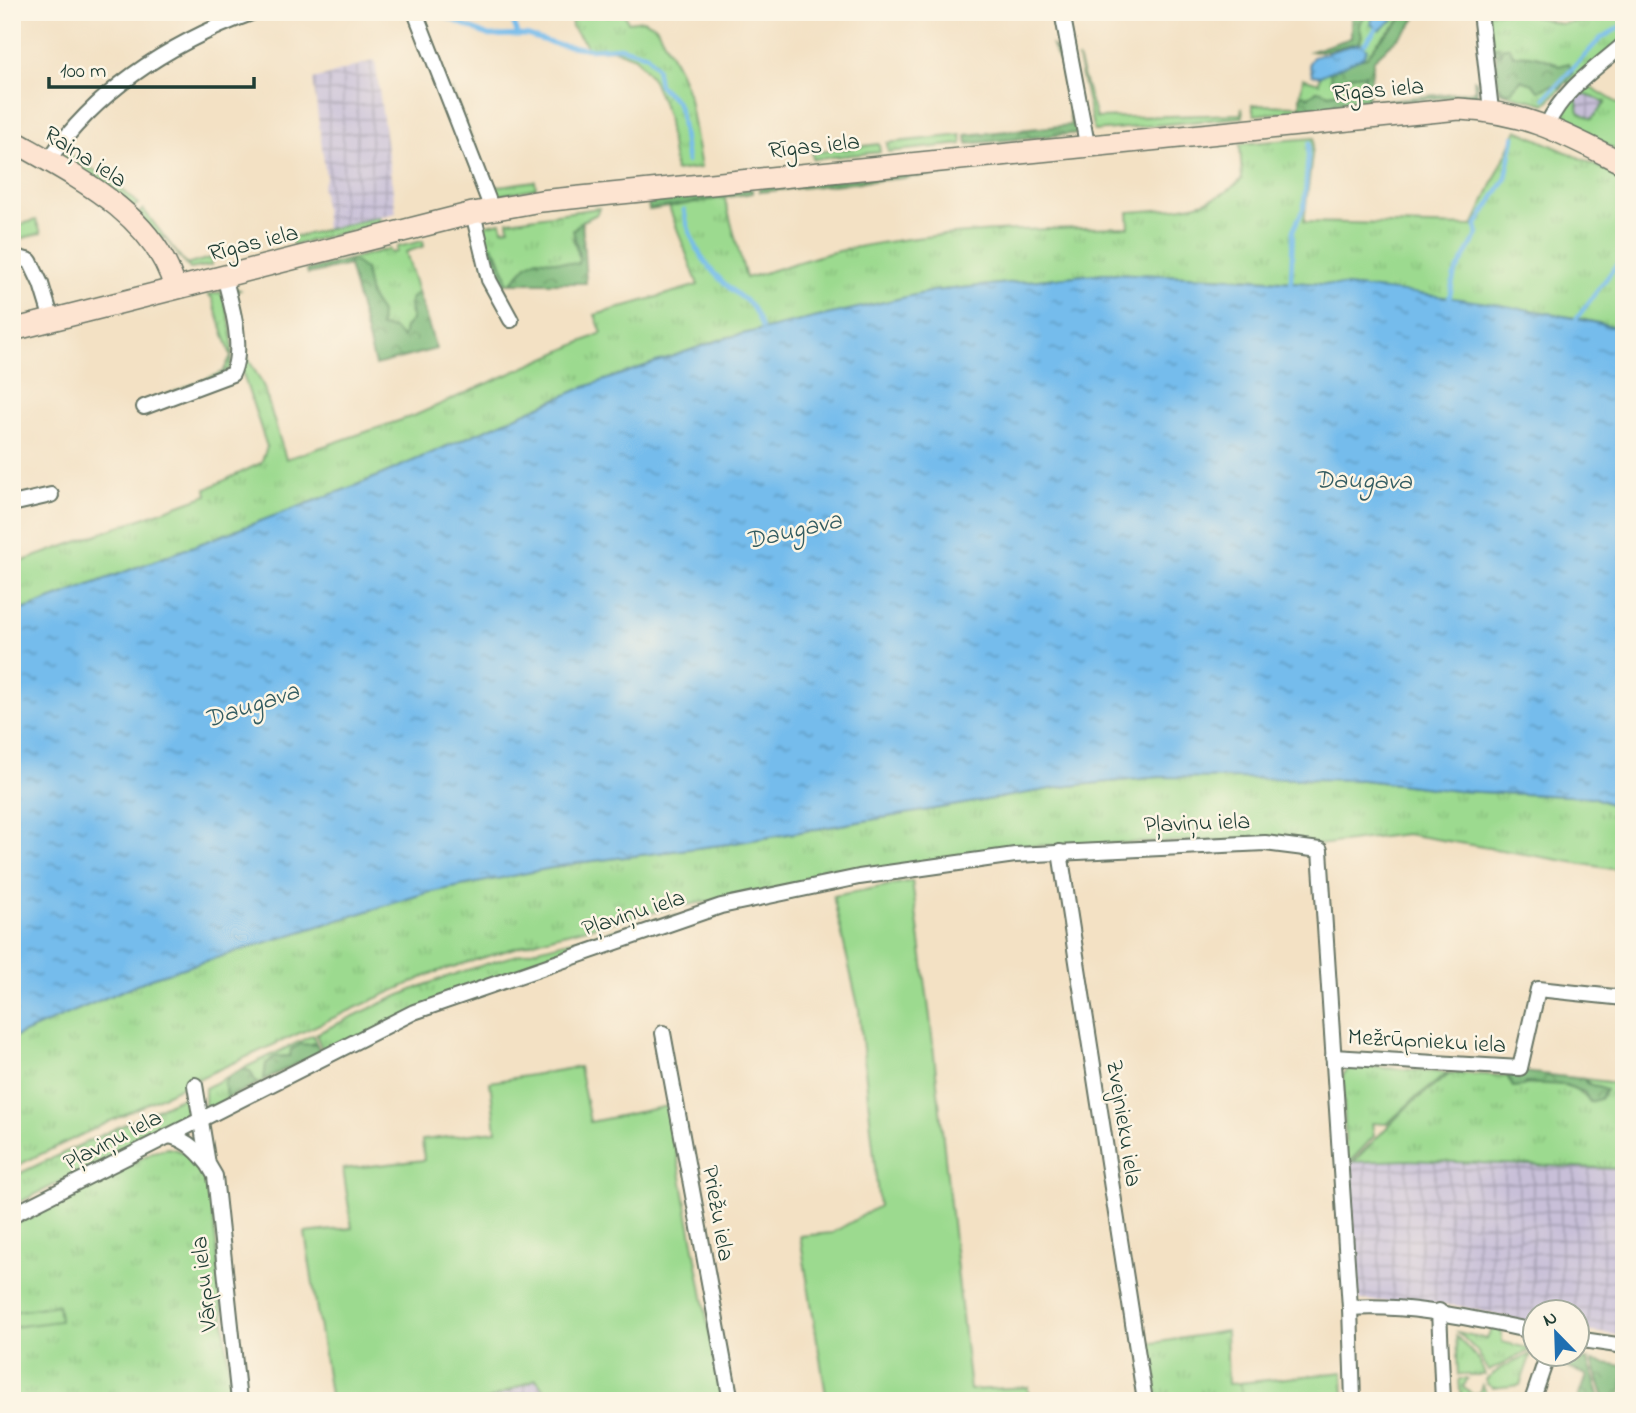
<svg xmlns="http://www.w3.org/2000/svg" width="1636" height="1413" font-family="'Indie Flower',sans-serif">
  <defs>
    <pattern id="industrial-grid" width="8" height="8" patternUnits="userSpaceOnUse" patternTransform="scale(1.75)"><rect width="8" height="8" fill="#c8bfd8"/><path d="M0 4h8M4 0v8" fill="none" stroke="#a29cb0"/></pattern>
    <pattern id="grass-tufts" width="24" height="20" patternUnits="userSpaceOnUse" patternTransform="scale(1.75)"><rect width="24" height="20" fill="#9cda8f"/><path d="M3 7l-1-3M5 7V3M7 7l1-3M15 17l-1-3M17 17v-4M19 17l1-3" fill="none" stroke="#86bc7c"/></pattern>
    <pattern id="forest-crowns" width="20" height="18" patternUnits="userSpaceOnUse" patternTransform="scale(1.75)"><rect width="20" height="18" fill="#7dba7a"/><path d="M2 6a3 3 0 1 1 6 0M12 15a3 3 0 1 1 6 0" fill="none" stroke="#669865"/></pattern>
    <pattern id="water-ripples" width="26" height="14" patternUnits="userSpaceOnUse" patternTransform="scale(1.75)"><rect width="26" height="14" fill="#75bcec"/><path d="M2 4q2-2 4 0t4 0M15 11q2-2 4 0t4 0" fill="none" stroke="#5f9ac0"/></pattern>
  </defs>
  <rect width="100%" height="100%" fill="#fcf5e5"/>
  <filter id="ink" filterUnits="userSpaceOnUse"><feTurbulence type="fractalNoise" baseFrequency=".0143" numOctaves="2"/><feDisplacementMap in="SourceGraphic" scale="14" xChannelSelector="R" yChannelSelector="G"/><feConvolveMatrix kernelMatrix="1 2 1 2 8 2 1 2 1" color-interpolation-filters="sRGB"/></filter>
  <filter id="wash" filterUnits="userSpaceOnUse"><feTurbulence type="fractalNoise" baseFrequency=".00686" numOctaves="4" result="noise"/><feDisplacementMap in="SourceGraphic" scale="28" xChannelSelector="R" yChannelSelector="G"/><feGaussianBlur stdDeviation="1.57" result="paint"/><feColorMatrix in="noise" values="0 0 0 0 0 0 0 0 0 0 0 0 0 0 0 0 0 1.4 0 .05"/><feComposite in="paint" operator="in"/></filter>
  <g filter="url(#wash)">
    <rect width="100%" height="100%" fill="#f3e1c4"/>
    <g fill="url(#industrial-grid)">
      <polygon points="375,60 396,213 326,229 322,187 326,177 313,80"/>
      <polygon points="1579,93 1607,102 1592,119 1579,112 1576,98"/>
      <polygon points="1408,1160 1624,1169 1624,1336 1577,1330 1576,1312 1534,1312 1534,1324 1458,1306 1359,1300 1348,1168 1353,1162"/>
      <polygon points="536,1379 553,1401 486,1401"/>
    </g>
    <g fill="url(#grass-tufts)" stroke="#5e8c62" stroke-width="2" fill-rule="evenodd">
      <polygon points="575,12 588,12 594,16 599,13 608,16 609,12 624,12 628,22 643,20 656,26 680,72 688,93 701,168 675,171 667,115 653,80 635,57 614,49 586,50 586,44 572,27 571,14"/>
      <polygon points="1367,12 1374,12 1371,17 1391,22 1402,12 1409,12 1377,43 1367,57 1350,61 1355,60 1364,44 1358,40 1359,25"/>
      <path d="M1487,12H1521L1560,24L1624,16V39L1570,85C1566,79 1563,70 1559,66C1543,52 1518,57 1500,54L1496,46L1492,50Z"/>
      <polygon points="1078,58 1096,118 1241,114 1242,107 1243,117 1094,131"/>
      <polygon points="1345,62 1341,67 1347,76 1366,74 1358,89 1329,94 1316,91 1315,95 1300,97 1303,78 1319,83 1320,76"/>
      <polygon points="1520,80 1546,87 1558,85 1562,88 1545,104 1500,92 1499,89 1506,92"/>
      <path d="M1586,84L1624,107V155L1564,121L1563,107ZM1580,93L1606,102L1592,119L1579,112L1576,98Z"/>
      <polygon points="451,89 492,187 535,181 536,188 495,196 492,193"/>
      <polygon points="1252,105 1298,106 1303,111 1254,115"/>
      <path d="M1517,130L1624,178V329L1577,318L1356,287L1245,278L1104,273L933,291L725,338L582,388L362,483L12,614V565L207,495L206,489L261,463L267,447L240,365L234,288L240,290L235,292L242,348L263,385L286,459L416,415L602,333L595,315L698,285L669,207L724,196L746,278C776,270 805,259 834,252C930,230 1031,229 1129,227L1128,212C1170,209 1211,210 1242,179L1240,144L1314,138L1304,222L1473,226Z"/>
      <polygon points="961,135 962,144 888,152 887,143"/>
      <polygon points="69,141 67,153 115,183 138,204 133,208 63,159 63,150"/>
      <polygon points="879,144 880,152 813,159 812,153"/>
      <path d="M599,208L597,214L579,223L573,239L580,259L578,264C567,266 555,260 545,261C526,262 521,280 507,284L500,257L492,246L488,248L482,226L501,222L502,229L509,228L508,221Z"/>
      <polygon points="143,209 186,265 210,258 212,265 190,269 164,237 158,241 139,213"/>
      <polygon points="379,217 380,223 293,245 291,238"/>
      <path d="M423,241L424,246L406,252L418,292L409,312L413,320L404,338L380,327C380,309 365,293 366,273L349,261H343L389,249L391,253L397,252V247Z"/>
      <path d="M221,292C230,314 236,345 230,368L220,377L147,403L223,372L231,356L212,298L208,295Z"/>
      <polygon points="1255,776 1363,780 1457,791 1592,797 1624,809 1624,871 1406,834 1318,845 1267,839 1024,846 676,907 554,936 433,973 213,1072 12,1168 12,1038 154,977 426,893 577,863 729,844 1069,786 1160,777"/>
      <path d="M677,915L323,1051L316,1034C356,1015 396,995 438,980C516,952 597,934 677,915Z"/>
      <polygon points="313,1035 317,1045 313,1043 290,1056 274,1057 266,1064 264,1080 257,1084 250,1071 242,1069"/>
      <polygon points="1361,1066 1448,1073 1415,1098 1387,1124 1372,1123 1374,1136 1346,1166 1343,1075 1349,1068"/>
      <path d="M1451,1073L1507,1076L1513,1087C1538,1082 1574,1078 1590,1102L1597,1099L1591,1085L1584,1079L1624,1084V1169L1408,1160L1353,1162L1409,1105Z"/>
      <polygon points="229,1076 224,1084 228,1098 205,1110 205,1088"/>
      <polygon points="185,1096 190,1099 195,1112 184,1121 12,1206 12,1177"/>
      <path d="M168,1148C194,1152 205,1168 211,1193L232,1401H12V1327L60,1320L58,1305L12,1312V1226L153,1152Z"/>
      <polygon points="1492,1328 1502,1330 1502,1342 1532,1349 1489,1371 1477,1351 1458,1332 1487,1339"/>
      <polygon points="1226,1331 1228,1384 1240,1383 1244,1401 1151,1401 1141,1345"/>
      <polygon points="1456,1336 1479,1360 1485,1375 1458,1375"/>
      <polygon points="1531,1354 1520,1385 1493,1388 1487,1384 1486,1380 1501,1368"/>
      <polygon points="1459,1379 1468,1379 1463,1387 1473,1395 1479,1393 1482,1385 1489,1401 1461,1401"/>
    </g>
    <g fill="url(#forest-crowns)" stroke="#4e7c57" stroke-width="2">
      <path d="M1367,12L1359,25L1362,36L1359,43C1343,44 1325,54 1311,51L1351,38V15Z"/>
      <polygon points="1409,12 1420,12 1410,27 1374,59 1367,102 1475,91 1474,79 1477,84 1477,95 1300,109 1300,97 1304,94 1308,97 1319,90 1329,94 1358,89 1366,74 1348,76 1343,83 1333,83 1331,80 1330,72 1345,62 1367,57 1377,43"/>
      <path d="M1052,46C1074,61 1074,108 1079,133L967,144L966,135L1071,125L1062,67Z"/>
      <path d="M1499,46L1500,54L1503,47H1510L1513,56C1526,51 1549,59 1559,66L1569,63L1573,74L1562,88L1552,85L1539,91L1533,84L1521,80L1511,91H1503L1498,86L1496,53L1492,50Z"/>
      <polygon points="963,168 963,172 760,192 759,188"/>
      <polygon points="752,189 753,193 649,210 648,201 653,200"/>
      <polygon points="582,221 586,283 511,283 527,265 537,259 578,264 580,259 573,230"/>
      <polygon points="492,246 506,273 507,284 502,284 516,315 497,290 488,248"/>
      <polygon points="343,261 355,262 365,269 370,296 381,313 380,327 394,329 403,338 405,327 412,320 410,300 418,292 436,349 375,365 349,265 308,274 307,270"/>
      <polygon points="301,1044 317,1045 320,1052 264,1080 266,1064 274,1057 290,1056 291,1049"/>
      <polygon points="242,1069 250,1071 257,1084 228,1098 224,1084 229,1076"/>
      <polygon points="1524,1072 1584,1079 1586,1083 1606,1090 1600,1099 1590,1102 1584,1092 1565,1085 1525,1083 1523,1086 1513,1087 1507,1076"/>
      <polygon points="1569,1360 1588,1360 1601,1401 1578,1401 1587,1375 1565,1367 1564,1361"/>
      <polygon points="1592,1361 1624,1366 1621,1401 1605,1401"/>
    </g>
    <g fill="#9cda8f" stroke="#5e8c62" stroke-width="2">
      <polygon points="36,220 41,233 13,241 12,227"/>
      <polygon points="912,881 930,1017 970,1390 1028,1387 1029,1401 827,1401 800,1236 832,1233 879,1206 859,1010 833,896"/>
      <polygon points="579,1067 590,1122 668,1106 722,1401 553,1401 536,1379 486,1401 331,1401 305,1233 352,1228 343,1169 424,1160 422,1140 496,1131 490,1082"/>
      <polygon points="58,1305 60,1321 12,1327 12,1312"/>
      <polygon points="1343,1372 1344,1401 1244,1401 1240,1383"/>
    </g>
    <g fill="url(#water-ripples)" stroke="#4a7c90" stroke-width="2">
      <polygon points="1374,12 1402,12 1380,30 1371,24"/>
      <polygon points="1359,43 1367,49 1363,57 1320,76 1312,75 1309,63 1313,57"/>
      <path d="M1104,273C1278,278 1454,289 1624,329V809L1592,797L1457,791L1363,780L1160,777L1069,786L729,844L577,863L426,893L154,977L12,1038V614L362,483L582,388L725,338L933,291Z"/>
    </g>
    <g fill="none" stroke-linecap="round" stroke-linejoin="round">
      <g stroke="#75bcec" stroke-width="4.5">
        <polyline points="434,12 489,36 526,35 555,44 590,49 620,47 647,55 656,67 659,85 676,101 680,111 687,162"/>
        <polyline points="509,12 518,35"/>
        <polyline points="1364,44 1376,29"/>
        <polyline points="1545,98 1601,38 1624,25"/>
        <path d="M684,210C689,240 702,263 725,284C746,304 750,296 762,328"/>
        <polyline points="1291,281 1293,230 1304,207 1309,143"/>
        <polyline points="1449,300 1454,276 1478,234 1476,226 1506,178 1514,137"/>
        <polyline points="1574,322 1624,255"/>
      </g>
    </g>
  </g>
  <g filter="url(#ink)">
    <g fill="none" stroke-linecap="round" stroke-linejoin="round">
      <defs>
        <g id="street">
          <polyline points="415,12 492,209"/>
          <polyline points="1062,12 1087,144"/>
          <polyline points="1480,12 1491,110"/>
          <path d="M1547,125C1563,90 1595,69 1624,44"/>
          <path d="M48,161C98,88 172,42 254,12"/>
          <polyline points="473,213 489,280 511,320"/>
          <polyline points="12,256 30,261 41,284 52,320"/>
          <path d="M144,407L232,374C245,348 231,303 224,276"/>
          <polyline points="12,504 51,495"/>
          <polyline points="1060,852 1145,1401"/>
          <polyline points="663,1033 731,1401"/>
          <polyline points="1333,1057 1520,1068 1538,989 1624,998"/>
          <polyline points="195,1085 208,1164 215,1176 239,1401"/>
          <path d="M168,1136C185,1138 197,1150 207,1163"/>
          <polyline points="12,1215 414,1012 721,906 859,877 1015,855 1265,843 1320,850 1350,1308 1353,1401"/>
          <path d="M1350,1308C1413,1304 1473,1319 1534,1331"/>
          <polyline points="1439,1311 1443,1401"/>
          <polyline points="1576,1339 1624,1346"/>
          <polyline points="1532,1401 1548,1354"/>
        </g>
        <g id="secondary">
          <path d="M12,140C73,175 155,214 175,288"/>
          <path d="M12,330L473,213L541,201L1459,109C1527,112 1565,134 1624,164"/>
        </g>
      </defs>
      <use href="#street" stroke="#697666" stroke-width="18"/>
      <use href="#secondary" stroke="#697666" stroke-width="24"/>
      <use href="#street" stroke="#fff" stroke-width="14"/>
      <use href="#secondary" stroke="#fde4d1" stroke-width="21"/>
    </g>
  </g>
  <g text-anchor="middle" stroke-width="5" stroke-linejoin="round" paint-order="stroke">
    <g font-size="24" fill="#1f3d34" stroke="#fcf5e5">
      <text transform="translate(1378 89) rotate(-5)" y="8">Rīgas iela</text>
      <text transform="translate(814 145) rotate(-6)" y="8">Rīgas iela</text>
      <text transform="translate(86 156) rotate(33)" y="8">Raiņa iela</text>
      <text transform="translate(253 242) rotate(-14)" y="8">Rīgas iela</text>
      <text transform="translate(1197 822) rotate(-2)" y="8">Pļaviņu iela</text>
      <text transform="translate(633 912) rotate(-18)" y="8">Pļaviņu iela</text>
      <text transform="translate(1427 1040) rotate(3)" y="8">Mežrūpnieku iela</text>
      <text transform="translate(1125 1123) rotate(81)" y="8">Zvejnieku iela</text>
      <text transform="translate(112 1139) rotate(-27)" y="8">Pļaviņu iela</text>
      <text transform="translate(719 1213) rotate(80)" y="8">Priežu iela</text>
      <text transform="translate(203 1284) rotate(-96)" y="8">Vārpu iela</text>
    </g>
    <g font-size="26" font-style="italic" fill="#345d62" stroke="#fcf5e5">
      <text transform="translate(1363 479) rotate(1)" y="9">Daugava</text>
      <text transform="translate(793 529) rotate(-13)" y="9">Daugava</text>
      <text transform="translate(251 704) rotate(-18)" y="9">Daugava</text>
    </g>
  </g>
  <rect width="1636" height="1413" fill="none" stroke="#fcf5e5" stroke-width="42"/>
  <g transform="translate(1556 1333) rotate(337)"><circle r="33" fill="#fcf5e5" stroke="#a4ab9e" stroke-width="2"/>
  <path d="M0-5L12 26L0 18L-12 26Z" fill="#1f6fb2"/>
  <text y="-10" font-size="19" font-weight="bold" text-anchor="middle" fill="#1f3d34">N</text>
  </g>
  <path d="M49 77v10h205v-10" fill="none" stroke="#1f3d34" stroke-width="3.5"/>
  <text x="60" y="77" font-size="21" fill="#1f3d34" stroke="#fcf5e5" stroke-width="5" paint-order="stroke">100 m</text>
</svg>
